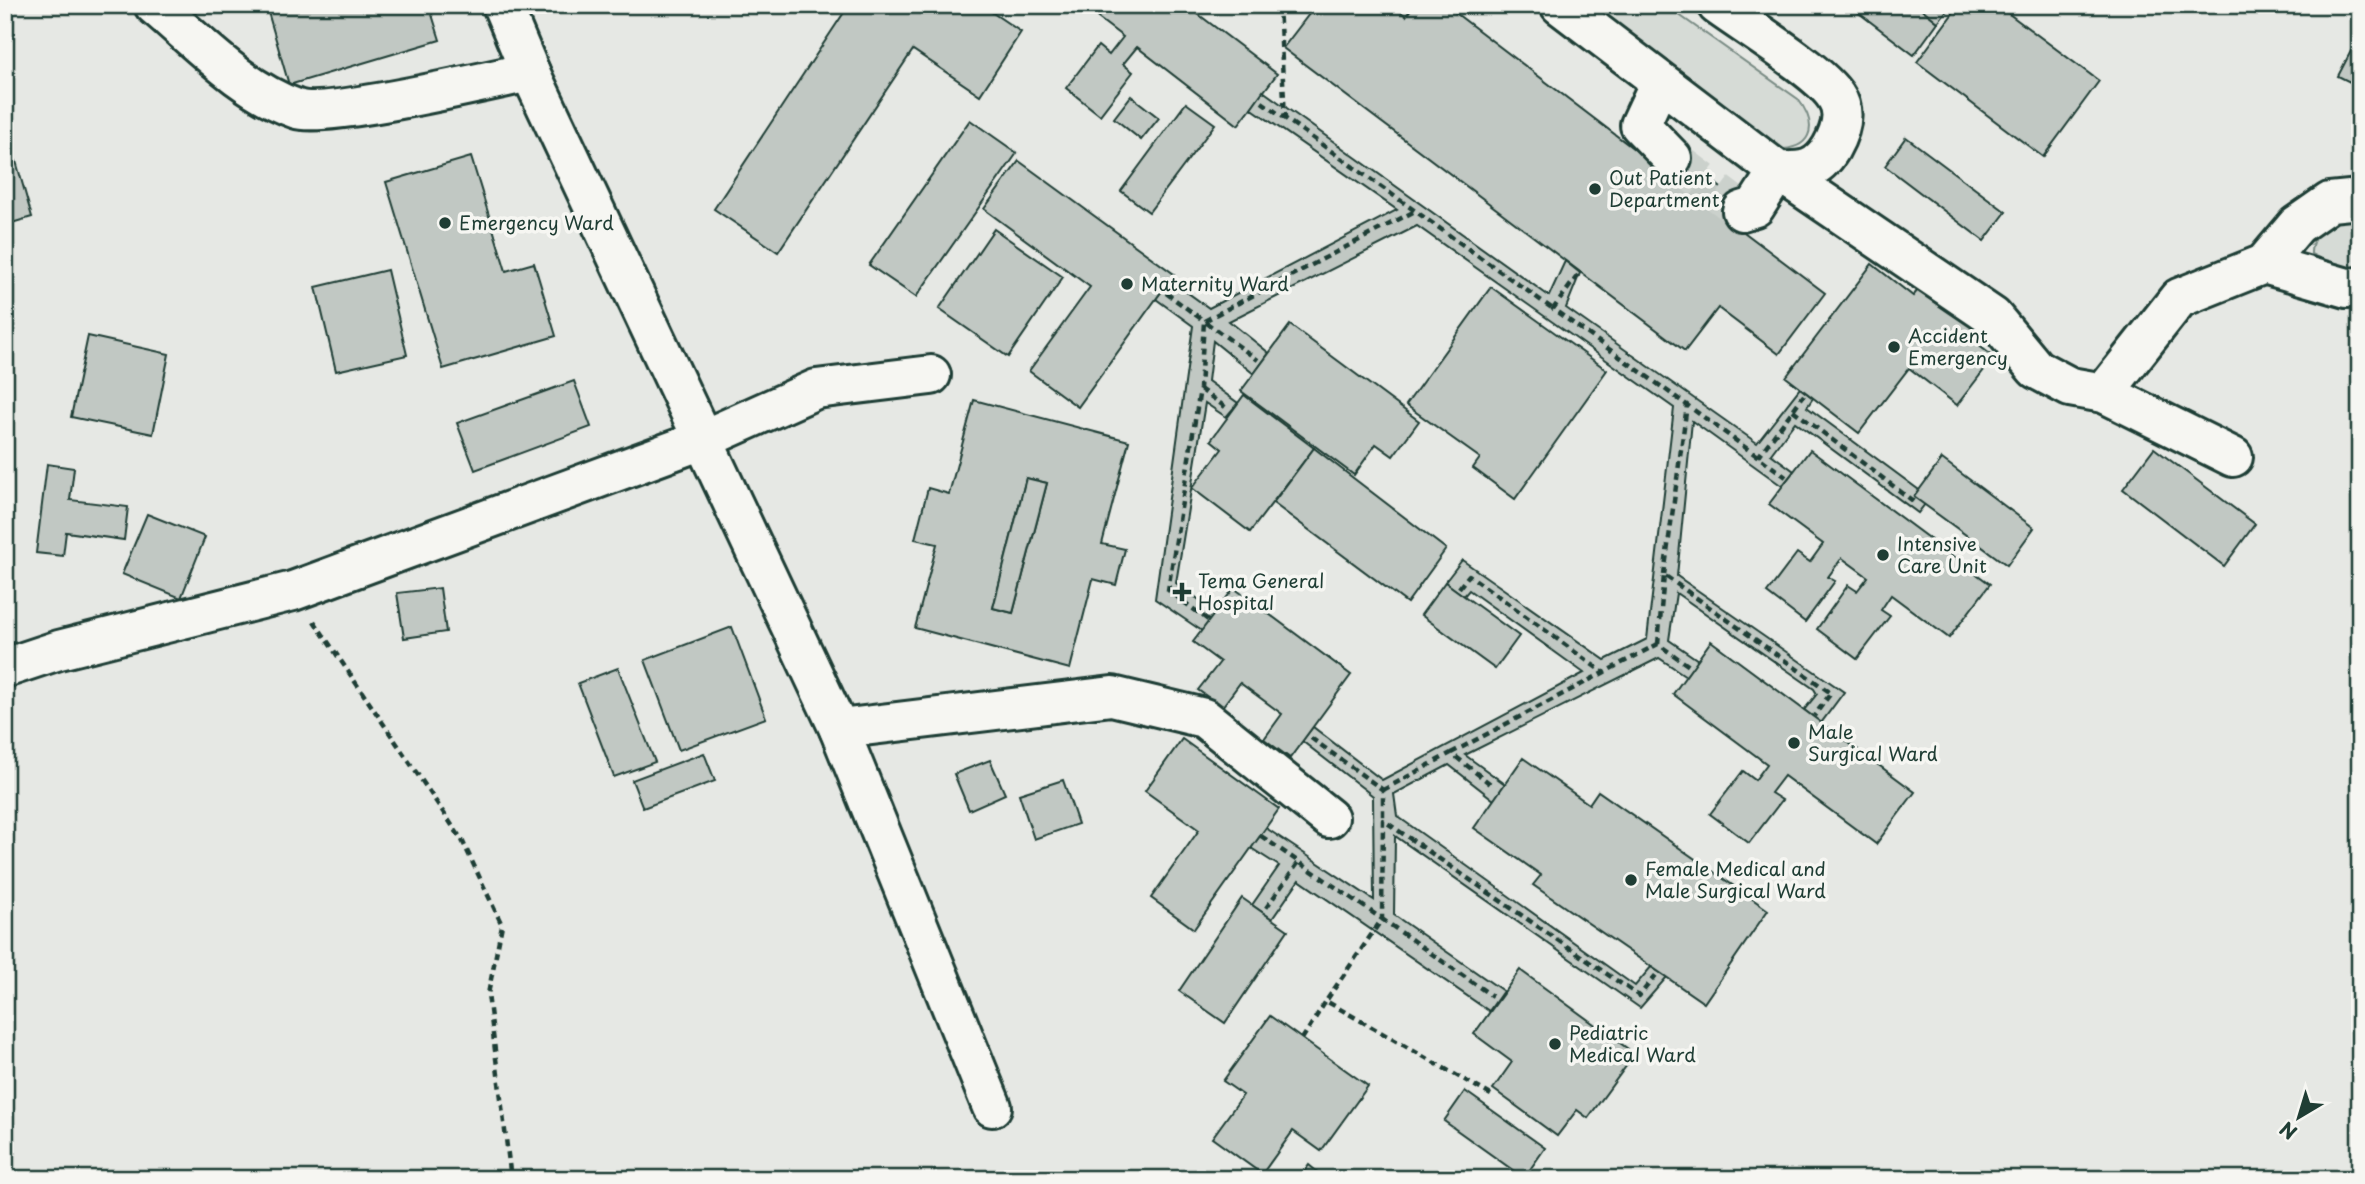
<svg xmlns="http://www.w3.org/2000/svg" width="2365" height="1184" font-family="'Playpen Sans',sans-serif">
  <rect width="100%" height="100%" fill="#f6f6f2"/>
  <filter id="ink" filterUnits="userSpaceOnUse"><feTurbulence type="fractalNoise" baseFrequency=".0143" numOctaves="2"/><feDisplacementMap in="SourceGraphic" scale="14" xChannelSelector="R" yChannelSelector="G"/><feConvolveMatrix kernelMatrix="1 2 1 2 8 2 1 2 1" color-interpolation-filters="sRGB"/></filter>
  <g filter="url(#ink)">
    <rect fill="#e6e8e4" x="5" y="5" width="2355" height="1174"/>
    <g fill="#d6dbd6" stroke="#7a8c85" stroke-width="2">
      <path d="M1595,5H1665L1798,99C1820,128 1811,151 1773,149Z"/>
      <path d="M2341,217H2360V269L2357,270L2334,266L2311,254C2310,235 2326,226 2341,217Z"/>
    </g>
    <g fill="#c1c8c3" stroke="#1f3d34" stroke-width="2" fill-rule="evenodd">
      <polygon points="266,5 429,5 440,40 289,85"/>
      <polygon points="849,5 981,5 1021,32 980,95 913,50 778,252 714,209"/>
      <polygon points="1107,5 1186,5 1277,74 1238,125 1137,47 1123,64 1133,72 1100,115 1066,88 1098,46 1109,55 1123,37 1098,18"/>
      <polygon points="1316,5 1392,5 1406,16 1414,5 1445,5 1663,171 1676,154 1745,206 1732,223 1825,293 1779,354 1718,308 1685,351 1283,48"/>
      <polygon points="1859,5 1917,5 1938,22 1914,55 1855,10"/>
      <polygon points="1917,5 1951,5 1938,22"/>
      <polygon points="1959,5 1997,5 2099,81 2043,157 1917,62"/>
      <polygon points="2351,51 2360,55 2360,87 2338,76"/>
      <polygon points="1263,91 1549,296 1565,261 1580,273 1566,308 1757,443 1800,388 1813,398 1807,407 1919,490 1914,497 1925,504 1918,513 1795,422 1771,454 1794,471 1782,486 1692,421 1677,576 1844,692 1821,723 1804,710 1817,694 1814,689 1676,593 1669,640 1698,660 1686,676 1659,658 1465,755 1505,784 1494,800 1449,765 1394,794 1397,816 1635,986 1651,967 1667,977 1640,1008 1395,836 1394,915 1503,991 1489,1011 1299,880 1272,919 1252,905 1279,866 1251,848 1266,828 1374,900 1373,796 1302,741 1313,727 1382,780 1584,673 1469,590 1464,596 1445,582 1462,560 1605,660 1647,639 1674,408 1417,226 1229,321 1269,353 1254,374 1213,341 1208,381 1238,403 1226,417 1205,403 1176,583 1216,612 1202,631 1155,599 1193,326 1156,299 1170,280 1209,308 1397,210 1251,108"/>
      <polygon points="1131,96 1159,118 1141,140 1114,118"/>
      <polygon points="1186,103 1215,124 1149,212 1121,191"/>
      <polygon points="970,120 1017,153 916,297 869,265"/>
      <polygon points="1906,137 2006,212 1984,241 1885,166"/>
      <polygon points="471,157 506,271 534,263 556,336 443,369 386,182"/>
      <polygon points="16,161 32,217 5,225 5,165"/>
      <polygon points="1019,161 1174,274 1078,407 1029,371 1090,287 984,209"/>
      <polygon points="994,229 1063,277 1008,357 939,309"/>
      <polygon points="1872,264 1913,296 1922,285 1975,325 1966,336 1994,357 1957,405 1909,368 1859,433 1786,377"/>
      <polygon points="387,270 407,355 336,371 316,287"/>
      <polygon points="1491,287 1607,370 1515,499 1473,468 1480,458 1406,405"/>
      <polygon points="1290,325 1419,421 1393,456 1376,444 1354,475 1241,391"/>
      <polygon points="88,336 169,354 153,434 71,417"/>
      <polygon points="574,381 591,427 475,470 457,423"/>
      <polygon points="1244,395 1314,448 1250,532 1192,488 1222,449 1211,440"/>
      <path d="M974,400L1129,441L1102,544L1125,549L1116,585L1093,579L1070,669L915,628L937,544L915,539L928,488L949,494ZM1026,478L1047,483L1013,613L993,608Z"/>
      <polygon points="1314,448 1446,549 1407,603 1273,503"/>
      <polygon points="2154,448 2255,524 2224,566 2123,489"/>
      <polygon points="1810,450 1990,584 1949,638 1891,595 1881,610 1890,616 1857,659 1817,629 1848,585 1857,591 1868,577 1842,558 1828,577 1835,581 1805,622 1767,593 1797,553 1810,562 1823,544 1769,504"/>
      <polygon points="1942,459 2034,528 2007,565 1914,497"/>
      <polygon points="47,464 74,468 70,500 128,507 124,540 66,532 63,556 36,553"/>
      <polygon points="1026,478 1047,483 1013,613 993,608"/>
      <polygon points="147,514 205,537 181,598 122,574"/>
      <polygon points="1445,582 1519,636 1495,669 1421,615"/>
      <polygon points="440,588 446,632 404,638 397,593"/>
      <polygon points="1234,588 1351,675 1290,758 1264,739 1282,714 1240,683 1222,707 1198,690 1220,662 1193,642"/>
      <polygon points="732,627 766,718 679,750 645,660"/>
      <polygon points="1711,641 1915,792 1876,844 1784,776 1771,793 1782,800 1749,843 1710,814 1743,771 1755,780 1767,764 1673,694"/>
      <polygon points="618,668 655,762 614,777 578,683"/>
      <polygon points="1182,739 1279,809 1194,929 1151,898 1199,830 1145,791"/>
      <polygon points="704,753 715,781 643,808 632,780"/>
      <polygon points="1523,758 1589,804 1598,791 1768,910 1704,1003 1533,885 1541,875 1474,828"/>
      <polygon points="990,760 1005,794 969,810 954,774"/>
      <polygon points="1063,780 1078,824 1034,839 1019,794"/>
      <polygon points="1242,898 1288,930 1225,1023 1179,991"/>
      <polygon points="1520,970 1635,1054 1588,1118 1577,1110 1557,1136 1493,1089 1512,1062 1474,1034"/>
      <polygon points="1270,1016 1368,1086 1321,1151 1293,1131 1262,1174 1212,1138 1243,1095 1223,1081"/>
      <polygon points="1465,1091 1545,1148 1524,1178 1444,1121"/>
      <polygon points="1309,1165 1326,1179 1299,1179"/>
    </g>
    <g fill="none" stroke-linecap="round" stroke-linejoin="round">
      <polyline stroke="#cbd1cc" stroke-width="38" stroke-dasharray="38 19" stroke-linecap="butt" points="1672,158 1742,211"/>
      <defs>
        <g id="minor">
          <path d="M154,5C198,42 242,90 297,109C325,119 491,80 530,72"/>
          <polyline points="502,5 530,72 839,729 992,1107"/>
          <path d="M1560,5L1778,171C1803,172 1817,171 1831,148C1840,132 1847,113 1836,97C1821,72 1744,25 1717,5"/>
          <polyline points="1660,82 1640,125 1672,158"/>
          <polyline points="1742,211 1755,207 1778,171 1993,317 2036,369 2070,387 2104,393 2233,457"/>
          <polyline points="2264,264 2347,288 2360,287"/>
          <polyline points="2104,393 2179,298 2264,264 2297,225 2330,202 2360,199"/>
          <polyline points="5,668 59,650 293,591 702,440 816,389 931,375"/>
          <polyline points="839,729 1112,696 1204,718 1329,818"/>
        </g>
      </defs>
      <use href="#minor" stroke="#1f3d34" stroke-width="44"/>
      <g stroke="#1f3d34" stroke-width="4.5" stroke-dasharray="7 5" stroke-linecap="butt">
        <polyline points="1279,5 1285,118"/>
        <polyline points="1262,102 1553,309"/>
        <polyline points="1578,275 1553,309 1687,405"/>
        <polyline points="1166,293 1204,321 1415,211"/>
        <polyline points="1200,389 1228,409"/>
        <polyline points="1793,410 1917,504"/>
        <polyline points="1758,457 1804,395"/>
        <polyline points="1664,575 1687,405 1786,477"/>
        <polyline points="1459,588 1469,575 1604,673"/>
        <polyline points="1208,620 1168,590 1200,389 1204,321 1258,360"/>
        <polyline points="314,621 462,840 502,925 488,994 511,1179"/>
        <polyline points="1658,644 1664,575 1831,693 1814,716"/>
        <polyline points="1311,738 1383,790 1383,820"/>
        <polyline points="1451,753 1658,644 1689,666"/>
        <polyline points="1383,790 1451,753 1493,786"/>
        <polyline points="1261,836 1382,919 1383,820 1639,996 1656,975"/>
        <polyline points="1266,908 1299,862"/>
        <polyline points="1302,1039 1326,1001"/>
        <polyline points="1491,1095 1326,1001 1382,919 1492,996"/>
      </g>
      <use href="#minor" stroke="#f6f6f2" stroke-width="38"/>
    </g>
  </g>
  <g fill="#1f3d34" stroke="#f6f6f2" stroke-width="2.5">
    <circle cx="1595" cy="189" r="7"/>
    <circle cx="445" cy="223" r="7"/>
    <circle cx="1127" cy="284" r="7"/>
    <circle cx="1894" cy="347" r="7"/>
    <circle cx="1883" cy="555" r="7"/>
    <path d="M1178.5 581.5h7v7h7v7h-7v7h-7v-7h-7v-7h7z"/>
    <circle cx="1794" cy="743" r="7"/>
    <circle cx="1631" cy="880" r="7"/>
    <circle cx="1555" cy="1044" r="7"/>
  </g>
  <g text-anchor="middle" stroke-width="7" stroke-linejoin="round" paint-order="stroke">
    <g font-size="19" fill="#1f3d34" stroke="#f6f6f2" text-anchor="start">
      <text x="1609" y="185">Out Patient<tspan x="1609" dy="22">Department</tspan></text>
      <text x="459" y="230">Emergency Ward</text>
      <text x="1141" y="291">Maternity Ward</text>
      <text x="1908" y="343">Accident<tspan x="1908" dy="22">Emergency</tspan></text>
      <text x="1897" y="551">Intensive<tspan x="1897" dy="22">Care Unit</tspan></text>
      <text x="1198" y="588">Tema General<tspan x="1198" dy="22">Hospital</tspan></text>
      <text x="1808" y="739">Male<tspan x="1808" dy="22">Surgical Ward</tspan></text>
      <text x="1645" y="876">Female Medical and<tspan x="1645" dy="22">Male Surgical Ward</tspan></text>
      <text x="1569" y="1040">Pediatric<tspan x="1569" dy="22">Medical Ward</tspan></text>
    </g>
  </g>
  <rect width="2365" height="1184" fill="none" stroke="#f6f6f2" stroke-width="28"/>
  <rect x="14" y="14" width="2337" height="1156" fill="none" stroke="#1f3d34" stroke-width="2.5" filter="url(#ink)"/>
  <g transform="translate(2299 1117) rotate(218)" stroke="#f6f6f2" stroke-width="5" paint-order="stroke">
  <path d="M0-5L12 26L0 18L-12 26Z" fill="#1f3d34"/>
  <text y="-10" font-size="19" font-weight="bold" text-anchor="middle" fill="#1f3d34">N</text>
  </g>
</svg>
